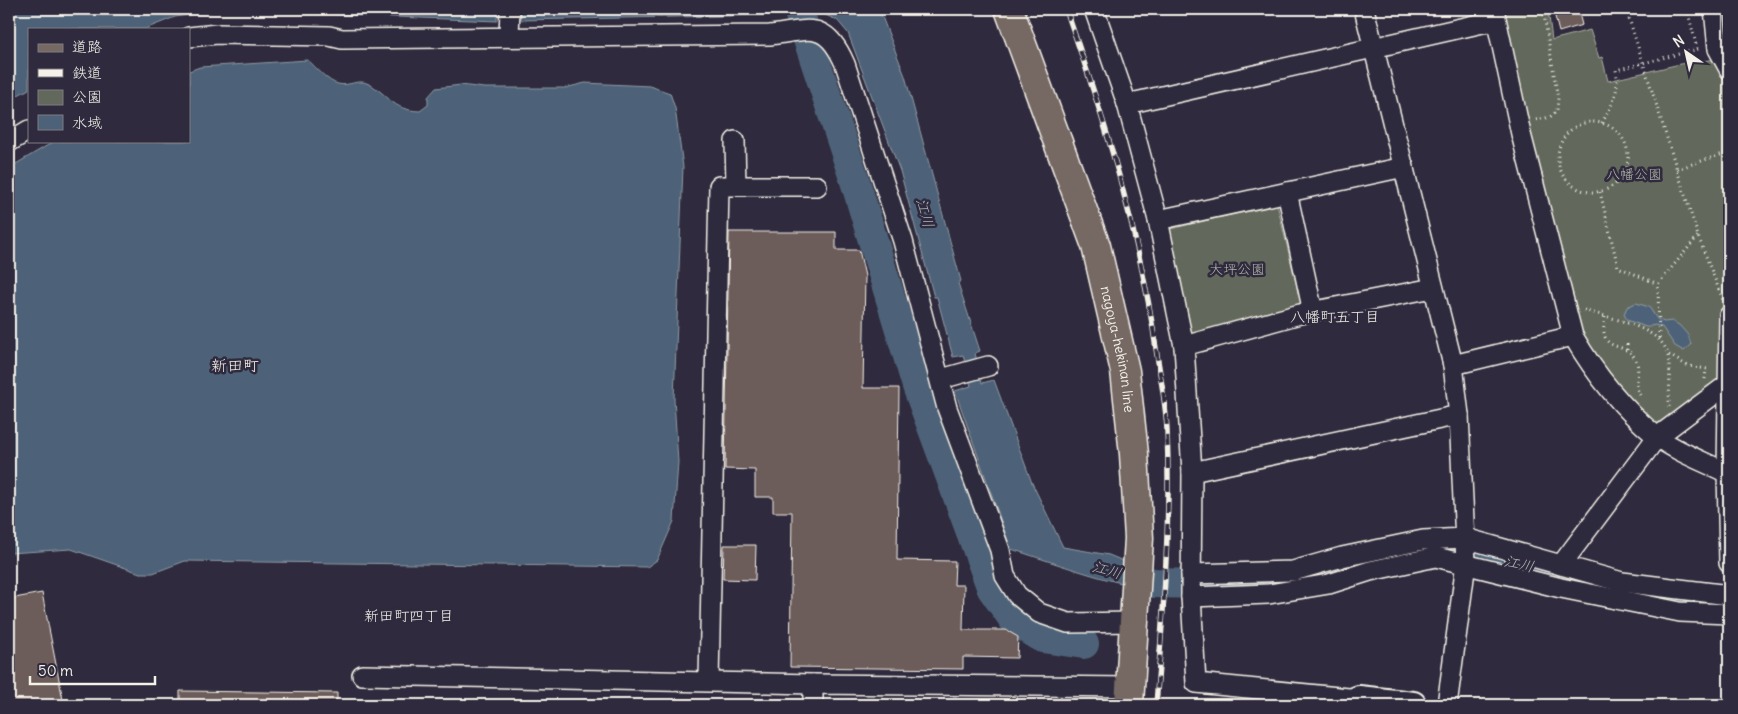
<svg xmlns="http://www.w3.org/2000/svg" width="1738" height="714" font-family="Delius,'Klee One',sans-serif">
  <rect width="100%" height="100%" fill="#2f2a3d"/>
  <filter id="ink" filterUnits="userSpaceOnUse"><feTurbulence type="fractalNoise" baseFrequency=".02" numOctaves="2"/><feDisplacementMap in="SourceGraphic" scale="10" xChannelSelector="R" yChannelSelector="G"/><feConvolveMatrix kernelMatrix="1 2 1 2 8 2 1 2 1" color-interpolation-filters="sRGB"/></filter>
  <g filter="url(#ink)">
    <g fill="#62695c" stroke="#abada2">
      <polygon points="1503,9 1548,9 1552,40 1590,30 1599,58 1602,57 1608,81 1680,64 1717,59 1729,82 1729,295 1724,319 1723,384 1657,429 1616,390 1578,336 1525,129"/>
      <polygon points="1277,204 1302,308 1191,334 1170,229"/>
    </g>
    <g fill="#4d6278" stroke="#909ba5">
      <polygon points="9,9 284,9 271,11 223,10 175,17 145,29 29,29 29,89 9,100"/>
      <polygon points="307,9 497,9 497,21 318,14"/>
      <path d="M521,9H879L905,76L961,281L958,283L980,351L975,353L982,383L994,380L1032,483L1063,547L1109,555L1152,573L1177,578L1176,593C1119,587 1065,566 1011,549L955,391L971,386L963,355L953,357L937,297H934L900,171L848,33L837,20L823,14L521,20Z"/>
      <path d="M308,60C316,67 328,82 338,84C349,87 358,78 369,84C390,95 391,110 420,111L428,105V97L436,88L461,85L484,88H565L585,83L650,86L670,93L675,108L683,167L674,399L678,462L674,521L657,560L647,567L185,561L153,573H140L71,549L9,553V168L55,141H189V71L200,67Z"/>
      <polygon points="1636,303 1649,307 1657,319 1664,322 1672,321 1679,325 1688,335 1691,344 1684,351 1675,346 1662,327 1655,325 1646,327 1627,320 1624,314 1627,307"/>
    </g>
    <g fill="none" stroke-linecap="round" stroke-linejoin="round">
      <g stroke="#4d6278" stroke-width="30">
        <polyline points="798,9 855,181 917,386 992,589 1013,619 1042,638 1084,644"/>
        <polyline points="1136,578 1153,583 1203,584 1296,580 1428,547 1458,550 1577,577"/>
        <polyline points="1641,591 1717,606 1729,605"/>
      </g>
    </g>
    <g fill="#6d5d5a" stroke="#f4f1e8">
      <polygon points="1553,9 1578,9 1582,25 1559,32"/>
      <polygon points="729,232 836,232 836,250 859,250 865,276 863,388 899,388 897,560 955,561 954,585 964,585 963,630 1006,630 1018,637 1017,658 963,657 963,669 790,667 792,512 773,512 773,497 755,497 755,470 725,469"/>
      <polygon points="724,545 756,545 755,580 723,579"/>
      <polygon points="42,593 64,705 9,705 9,599"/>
      <polygon points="180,691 337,693 337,705 180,705"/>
    </g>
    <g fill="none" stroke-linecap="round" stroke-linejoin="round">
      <defs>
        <g id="minor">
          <polyline points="1094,9 1127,104 1158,220 1184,346 1192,472 1191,596 1196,683 1359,699"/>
          <polyline points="1364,9 1453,365 1459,415 1466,563 1447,705"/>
          <path d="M1494,9L1521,134L1573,336C1595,374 1622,408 1656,436C1673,450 1707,463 1727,473"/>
          <polyline points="1714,9 1718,49 1729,69"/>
          <polyline points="509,36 510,9"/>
          <path d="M189,37L217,34L329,36L342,39L770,35C810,30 826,20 845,64L903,241L947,408L1000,550L1005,576L1017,595L1039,613L1068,623L1134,622"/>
          <polyline points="1127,104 1496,20"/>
          <polyline points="735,141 736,186"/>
          <polyline points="9,142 29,130"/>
          <polyline points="1287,192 1313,312"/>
          <polyline points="1158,220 1404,167"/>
          <polyline points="1729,316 1727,473 1729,563"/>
          <polyline points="1184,346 1300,314 1433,288"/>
          <polyline points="1453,365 1573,336"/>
          <polyline points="941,379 988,366"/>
          <polyline points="1192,472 1459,415"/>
          <polyline points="1561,565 1657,437 1728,384"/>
          <polyline points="1191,574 1293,571 1342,557 1423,540 1465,538 1622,582 1729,595"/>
          <polyline points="1191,597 1269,594 1329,584 1370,571 1436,557 1561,588 1680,612 1729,614"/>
          <polyline points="362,675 813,684"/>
          <polyline points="709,681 719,186 817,186"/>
          <polyline points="813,705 813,684 1130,687"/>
        </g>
        <polyline id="secondary" points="1345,705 1359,699 1413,705"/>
        <g id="primary">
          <path id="s1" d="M1009,9L1096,246L1125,371L1134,454L1139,538L1129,705"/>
        </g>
      </defs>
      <use href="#minor" stroke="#f4f1e8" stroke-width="22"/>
      <use href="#secondary" stroke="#f4f1e8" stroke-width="30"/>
      <use href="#primary" stroke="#f4f1e8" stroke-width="31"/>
      <g stroke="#f4f1e8" stroke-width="3" stroke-dasharray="1 4" stroke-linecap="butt">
        <polyline points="1626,9 1698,236 1723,300"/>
        <polyline points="1687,9 1697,48"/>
        <polyline points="1536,120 1550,117 1557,111 1558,98 1543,9"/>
        <circle cx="1593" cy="157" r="35"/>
        <path d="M1602,123C1612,105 1620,92 1616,70L1702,48"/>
        <polyline points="1677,169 1729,152"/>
        <polyline points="1600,192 1618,267 1658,284"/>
        <path d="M1584,310C1608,318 1664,327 1668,356C1671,373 1669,390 1669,407"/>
        <path d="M1605,317C1598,355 1623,340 1634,357C1643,369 1632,383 1640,395"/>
        <polyline points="1659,338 1658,284 1698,236"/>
        <polyline points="1627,350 1627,343"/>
        <polyline points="1669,355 1688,366 1707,369"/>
        <polyline points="1705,379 1706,369"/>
      </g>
      <use href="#minor" stroke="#2f2a3d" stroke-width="19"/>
      <use href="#secondary" stroke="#2f2a3d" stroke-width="26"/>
      <use href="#primary" stroke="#766964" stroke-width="28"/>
      <defs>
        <path id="rail" d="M1066,9C1106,124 1140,234 1157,355C1161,380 1166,405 1167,430C1171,522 1163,614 1156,705"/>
      </defs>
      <use href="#rail" stroke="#f4f1e8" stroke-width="5.5"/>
      <use href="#rail" stroke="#2f2a3d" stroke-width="4" stroke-dasharray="11" stroke-linecap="butt"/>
    </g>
  </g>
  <g text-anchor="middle" stroke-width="5" stroke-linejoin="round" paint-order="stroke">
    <g font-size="14" fill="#b2b4a9" stroke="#2f2a3d">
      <text x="1634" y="179">八幡公園</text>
      <text x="1237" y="274">大坪公園</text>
    </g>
    <g font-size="14" fill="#f4f1e8" stroke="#2f2a3d">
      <text dy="5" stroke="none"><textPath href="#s1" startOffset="358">nagoya-hekinan line</textPath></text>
    </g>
    <g font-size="15" font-style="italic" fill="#b1b8bb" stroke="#2f2a3d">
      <text transform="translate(925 213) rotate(75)" y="5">江川</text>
      <text transform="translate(1519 564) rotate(13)" y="5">江川</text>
      <text transform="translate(1107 570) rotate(16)" y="5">江川</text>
    </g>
    <g font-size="15" fill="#f4f1e8" stroke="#2f2a3d">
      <text x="1335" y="322">八幡町五丁目</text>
      <text x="409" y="621">新田町四丁目</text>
    </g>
    <g font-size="16" fill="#f4f1e8" stroke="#2f2a3d">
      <text x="235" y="371">新田町</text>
    </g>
  </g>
  <rect width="1738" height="714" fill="none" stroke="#2f2a3d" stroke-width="30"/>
  <rect x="15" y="15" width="1708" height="684" fill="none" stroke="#f4f1e8" stroke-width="2" filter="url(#ink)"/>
  <rect x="28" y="28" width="162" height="115" fill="#2f2a3d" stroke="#7e7a81"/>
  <rect x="38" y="44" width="25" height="8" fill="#766964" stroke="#7e7a81"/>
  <text x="72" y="52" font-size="15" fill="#f4f1e8">道路</text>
  <rect x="38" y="69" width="25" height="8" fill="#f4f1e8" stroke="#7e7a81"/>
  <text x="72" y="78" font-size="15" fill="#f4f1e8">鉄道</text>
  <rect x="38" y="90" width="25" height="15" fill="#62695c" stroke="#7e7a81"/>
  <text x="72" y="102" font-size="15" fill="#f4f1e8">公園</text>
  <rect x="38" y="115" width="25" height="15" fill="#4d6278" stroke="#7e7a81"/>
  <text x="72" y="128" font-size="15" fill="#f4f1e8">水域</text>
  <g transform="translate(1686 52) rotate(326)" stroke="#2f2a3d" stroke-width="4" paint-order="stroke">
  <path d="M0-4L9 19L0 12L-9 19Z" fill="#f4f1e8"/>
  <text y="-8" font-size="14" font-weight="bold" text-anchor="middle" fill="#f4f1e8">N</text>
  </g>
  <path d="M30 676v8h125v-8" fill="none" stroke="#f4f1e8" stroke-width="2.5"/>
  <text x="38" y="676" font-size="15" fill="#f4f1e8" stroke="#2f2a3d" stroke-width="4" paint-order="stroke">50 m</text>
</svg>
